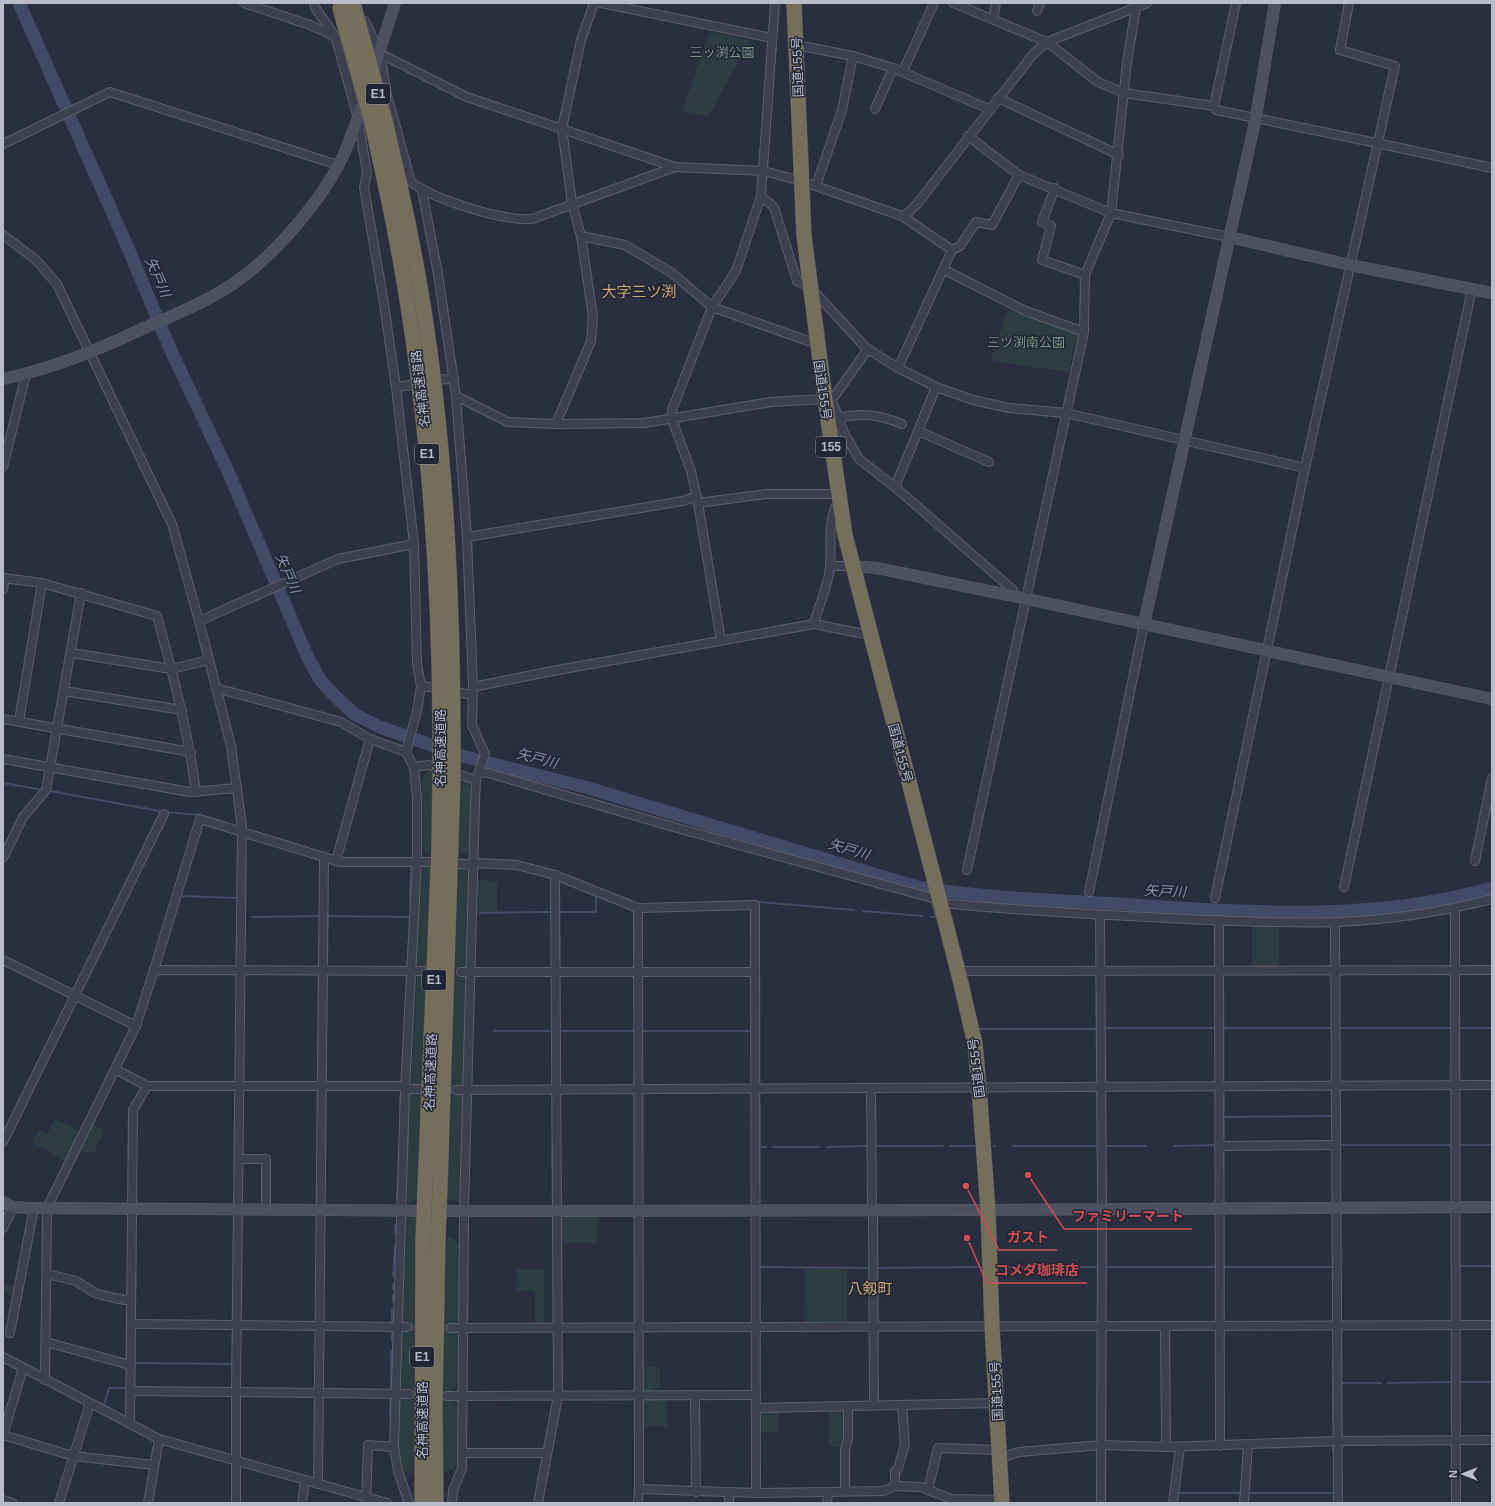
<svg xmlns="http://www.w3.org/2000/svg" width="1495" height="1506" font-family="Helvetica,'Noto Sans JP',sans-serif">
  <rect width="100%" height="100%" fill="#292f3e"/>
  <g fill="#2c3c40">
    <polygon points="710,32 750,40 708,117 682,111"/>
    <polygon points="1008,310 1078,334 1068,372 990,361"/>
    <polygon points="431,770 433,771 431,853 421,849 422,779 424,774"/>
    <polygon points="460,778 465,780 471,789 470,846 466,853 458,854"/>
    <polygon points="431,866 428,969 416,968 420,873 424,867"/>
    <polygon points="458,866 467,870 470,881 468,968 466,969 455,969"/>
    <polygon points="478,880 497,881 497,912 477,912"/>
    <rect x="1252" y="924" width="27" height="43"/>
    <polygon points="417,974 428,974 423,1087 411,1086"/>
    <polygon points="454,974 465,975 467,977 464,1084 461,1086 450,1087"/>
    <polygon points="423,1091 418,1198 410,1204 405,1198 409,1092"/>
    <polygon points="450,1092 464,1094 460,1203 447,1198"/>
    <polygon points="55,1119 82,1132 67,1162 32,1142 39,1130 47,1134"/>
    <polygon points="90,1123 105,1130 94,1152 76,1153"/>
    <polygon points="406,1217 418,1217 414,1324 405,1324 401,1322 403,1219"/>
    <polygon points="561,1217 598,1217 598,1243 559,1243"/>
    <polygon points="445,1238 452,1238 460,1245 458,1319 454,1324 443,1325"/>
    <polygon points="517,1269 544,1269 544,1326 535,1326 535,1291 516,1291"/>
    <polygon points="805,1269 847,1269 847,1324 804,1324"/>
    <polygon points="3,1284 15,1286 14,1296 3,1294"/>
    <polygon points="404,1331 416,1332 415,1389 402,1389 399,1386 400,1334"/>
    <polygon points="443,1331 453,1331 458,1335 457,1386 451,1391 442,1391"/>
    <polygon points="643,1367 660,1367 660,1388 653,1388 653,1393 643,1393"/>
    <polygon points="402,1398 415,1399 415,1473 404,1473 398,1458 398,1402"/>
    <rect x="643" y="1398" width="24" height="28"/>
    <polygon points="442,1400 452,1400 458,1408 458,1461 454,1469 443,1472"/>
    <polygon points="830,1409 846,1410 843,1447 829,1446"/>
    <polygon points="760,1411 778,1411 778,1432 759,1432"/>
  </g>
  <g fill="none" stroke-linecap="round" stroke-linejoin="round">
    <g stroke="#414b65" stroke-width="2">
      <polyline points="3,783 43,790"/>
      <polyline points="50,791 165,812 200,815"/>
      <polyline points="460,859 470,860"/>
      <polyline points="479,859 514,861"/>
      <polyline points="179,896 238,898"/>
      <polyline points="410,902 411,865"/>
      <polyline points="759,902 854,910"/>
      <polyline points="863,911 922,916"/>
      <polyline points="559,912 596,912 596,894"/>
      <polyline points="480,913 552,912"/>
      <polyline points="327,916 410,917"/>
      <polyline points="252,917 320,916"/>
      <polyline points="931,917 936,917 932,902"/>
      <polyline points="409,937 410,922"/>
      <polyline points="1105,1028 1215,1028"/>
      <polyline points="1222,1028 1332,1028"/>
      <polyline points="1340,1028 1452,1028"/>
      <polyline points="1458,1028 1492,1028"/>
      <polyline points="980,1029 1099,1029"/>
      <polyline points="494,1031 553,1031"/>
      <polyline points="559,1031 635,1031"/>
      <polyline points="642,1031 752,1031"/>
      <polyline points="1222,1117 1333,1116"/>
      <polyline points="1340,1145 1452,1145"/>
      <polyline points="1459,1145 1492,1145"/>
      <polyline points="875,1146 943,1146"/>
      <polyline points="950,1146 975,1146"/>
      <polyline points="994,1146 995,1146"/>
      <polyline points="1013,1146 1099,1146"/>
      <polyline points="1106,1146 1146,1146"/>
      <polyline points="1174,1146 1216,1145"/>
      <polyline points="759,1147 766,1147"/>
      <polyline points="773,1147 819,1147"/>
      <polyline points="827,1147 866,1146"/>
      <polyline points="398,1168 399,1161"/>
      <polyline points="397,1198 398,1185"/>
      <polyline points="395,1233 395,1225"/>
      <polyline points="468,1235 468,1226"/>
      <polyline points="1460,1266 1492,1266"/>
      <polyline points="758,1267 870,1268"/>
      <polyline points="1000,1267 1099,1267"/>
      <polyline points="1105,1267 1216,1267"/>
      <polyline points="1223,1267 1333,1267"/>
      <polyline points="876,1268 979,1267"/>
      <polyline points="393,1276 395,1246"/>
      <polyline points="393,1289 393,1284"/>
      <polyline points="393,1302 393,1294"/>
      <polyline points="392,1323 392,1309"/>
      <polyline points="392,1341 392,1329"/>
      <polyline points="1333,1360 1333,1367"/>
      <polyline points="135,1363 233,1364"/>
      <polyline points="1333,1374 1333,1384"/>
      <polyline points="1459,1382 1492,1382"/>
      <polyline points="1341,1383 1381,1383"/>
      <polyline points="1388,1383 1453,1382"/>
      <polyline points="391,1390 391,1351"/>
      <polyline points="1333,1390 1333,1406"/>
      <polyline points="104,1405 109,1388 126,1388"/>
      <polyline points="1333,1413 1333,1419"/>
      <polyline points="390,1417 391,1396"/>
      <polyline points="1333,1446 1333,1451"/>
      <polyline points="1334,1463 1334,1482"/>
      <polyline points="400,1489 404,1503"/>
      <polyline points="1178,1493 1243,1493"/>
      <polyline points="1249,1493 1334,1493"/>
    </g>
    <path stroke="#414b65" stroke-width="13" d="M19,3L125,241L172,353L227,469L308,658L321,681L334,695L354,714L380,727L462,756L588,788L917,887C984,898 1051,900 1119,904C1243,912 1371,923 1492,888"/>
    <polyline stroke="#3f4453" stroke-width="8" stroke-dasharray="8 4" stroke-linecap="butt" points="407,1327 451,1328"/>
    <defs>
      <g id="street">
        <polyline points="244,3 310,25 334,36"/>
        <polyline points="314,3 316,9 335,36 358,118 367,173 364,187 384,304 396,387 414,544 417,664 421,686 417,711 406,752"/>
        <polyline points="601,3 772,38"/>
        <polyline points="953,3 1047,42 1098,82 1124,93 1214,106 1216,110 1377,143 1492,168"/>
        <polyline points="1037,11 1040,3"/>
        <polyline points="993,19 996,3"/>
        <path d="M365,21L380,53L387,95L411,182C436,200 501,221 532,219L675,167"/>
        <polyline points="796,45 853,56 893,68 989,109"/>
        <polyline points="375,51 467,97 675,167 764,171 801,181 902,216 952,250"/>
        <polyline points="903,71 934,3"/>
        <polyline points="998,98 1119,155"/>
        <polyline points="1214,106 1236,3"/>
        <polyline points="875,109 893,68"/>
        <polyline points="968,136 1019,175 1111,213 1229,237"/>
        <polyline points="3,144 110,92 338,165"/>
        <polyline points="816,186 842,110 853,56"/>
        <polyline points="1055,188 1042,222 1051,226 1042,260 1085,275"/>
        <polyline points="422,190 438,274 456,396 467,537 473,687 472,725 485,754 476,780 475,803 464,1211 462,1468 453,1491 452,1503"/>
        <polyline points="761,196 774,207 797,281 810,287 866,348 898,368 936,387 973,400 1009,408 1066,413 1305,468 1395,66 1340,50 1349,3"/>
        <polyline points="902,216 908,213 917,204 1034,53 1047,42 1147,3"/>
        <polyline points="3,235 36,260 57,284 172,524 199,621 231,746 242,827 236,1392 236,1503"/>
        <polyline points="581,236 625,245 672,273 712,307 817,344"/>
        <polyline points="943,269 1023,310 1084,332"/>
        <polyline points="898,368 952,250 960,246 976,222 992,225 1019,175"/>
        <polyline points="439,380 454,378"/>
        <polyline points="396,387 411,385"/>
        <polyline points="456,396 508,422 556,424 644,423 771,402 825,399 832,401 844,433 859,459 895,487 1013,590 1013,596"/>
        <polyline points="831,401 868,349"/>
        <path d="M837,418C861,412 880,415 902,424"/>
        <polyline points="556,424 591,341 593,317 581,236 572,203 562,129 581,40 594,3"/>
        <polyline points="918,431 989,462"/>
        <polyline points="3,467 26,374"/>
        <polyline points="895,487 936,387"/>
        <polyline points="698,503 766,494 838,494"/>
        <polyline points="467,537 683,501 697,496"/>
        <polyline points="830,566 853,566"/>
        <path d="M3,578L42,583L157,616C173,674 188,732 196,792"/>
        <polyline points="3,589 5,578"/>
        <polyline points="199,621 338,559 414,544"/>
        <path d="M814,624C818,608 829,583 830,567C832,547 827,525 836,506L840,505"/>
        <polyline points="721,640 698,503 691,471 671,417 672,410 712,307 736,271 761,196 775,3"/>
        <polyline points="72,653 171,669 209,660"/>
        <polyline points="421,686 431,687"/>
        <polyline points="473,687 547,672 814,624 870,635"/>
        <polyline points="216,688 341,722 370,739 406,752 414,767 417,798 417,861 405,1089 394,1447 398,1471 409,1503"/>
        <polyline points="64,691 182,710"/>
        <polyline points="461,693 472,695"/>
        <polyline points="3,719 191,752"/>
        <polyline points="19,721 42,583"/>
        <polyline points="3,759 190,792 237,788"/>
        <polyline points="414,767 428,765 476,780"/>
        <path d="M480,772L488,773L677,828L932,898L940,903C1022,911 1103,915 1185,919C1235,921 1286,924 1337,922C1389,920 1442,912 1492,899"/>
        <polyline points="3,858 23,817 46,790 81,593"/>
        <polyline points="336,861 370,739"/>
        <polyline points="1475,861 1492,778"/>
        <polyline points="474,863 517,865 555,875 638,908 755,905 756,1493"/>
        <polyline points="460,864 474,865"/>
        <polyline points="967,870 1084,332 1085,275 1111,213 1127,62 1136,7"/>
        <polyline points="1344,887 1472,289"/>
        <polyline points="1089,892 1144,624"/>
        <polyline points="1215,898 1305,468"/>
        <polyline points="638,908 639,1489 756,1493 884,1491 895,1486 921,1487 951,1499 1002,1500"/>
        <polyline points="1455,908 1456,1503"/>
        <polyline points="1100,915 1102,1209 1101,1503"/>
        <polyline points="1219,920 1220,1446"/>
        <polyline points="1335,922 1338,1503"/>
        <polyline points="3,960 136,1026"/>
        <polyline points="154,970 200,819 340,862 430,862"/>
        <polyline points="958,971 1492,970"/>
        <polyline points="461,972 755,972"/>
        <polyline points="115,1069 147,1086"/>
        <polyline points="871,1088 872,1209"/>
        <polyline points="405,1089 422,1089"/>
        <polyline points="456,1090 1492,1085"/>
        <polyline points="3,1142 164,814"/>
        <polyline points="1219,1146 1336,1145"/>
        <polyline points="239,1159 266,1159 266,1210"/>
        <polyline points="873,1209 874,1405"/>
        <polyline points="3,1228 13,1207"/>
        <polyline points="47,1274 76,1281 95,1293 114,1298 131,1301"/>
        <polyline points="131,1324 407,1327"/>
        <polyline points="1165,1326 1166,1447"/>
        <polyline points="451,1328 1492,1325"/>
        <polyline points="10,1333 34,1208"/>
        <polyline points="46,1342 130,1365"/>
        <polyline points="3,1357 159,1439 387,1503"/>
        <polyline points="23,1368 3,1435 73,1456 154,1465"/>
        <polyline points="45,1380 47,1208 136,1026 154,970 427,971"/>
        <polyline points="130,1391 410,1394"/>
        <polyline points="695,1395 696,1492"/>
        <polyline points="447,1396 756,1395"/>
        <polyline points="756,1408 997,1403"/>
        <polyline points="130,1424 133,1110 147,1086 405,1086"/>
        <polyline points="462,1453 547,1453"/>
        <polyline points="1000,1458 1019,1452 1102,1445 1166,1447 1338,1441 1492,1440"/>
        <polyline points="318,1484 324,857"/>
        <polyline points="895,1486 895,1471 898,1469 905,1444 902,1405"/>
        <polyline points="928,1490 938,1448 999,1450"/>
        <polyline points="845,1491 845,1450 848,1438 848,1406"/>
        <polyline points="3,1500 13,1503"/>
        <polyline points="366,1502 368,1445 394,1447"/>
        <polyline points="59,1503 90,1403"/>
        <polyline points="148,1503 159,1439"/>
        <polyline points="302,1503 305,1481"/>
        <polyline points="538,1503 558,1396 555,875"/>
        <polyline points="638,1503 639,1489"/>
        <polyline points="729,1503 729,1493"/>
        <polyline points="827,1503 828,1492"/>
        <polyline points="1173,1503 1180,1447"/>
        <polyline points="1244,1503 1248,1445"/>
      </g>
      <g id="secondary">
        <polyline points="372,75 395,3"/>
        <polyline points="1229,237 1350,265 1492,293"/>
        <path d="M3,379C54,368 95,351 142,329C176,314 214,299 244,276C279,249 318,204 339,164C350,143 357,120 365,97"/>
        <polyline points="853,566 877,568 1013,596 1492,699"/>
        <polyline points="1144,624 1256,117 1275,3"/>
        <polyline points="3,1202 13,1207 28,1208 464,1211 988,1210 1492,1207"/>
      </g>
      <g id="highway">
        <polyline points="794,3 804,236 825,399 845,535 958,971 975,1044 979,1087 988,1210 992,1326 1002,1503"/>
        <path d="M385,183C424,362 439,545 440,727"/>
        <path d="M400,186C441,363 452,548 453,730"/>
        <polyline points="425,1187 439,846 440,773"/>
        <polyline points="440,1188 453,777"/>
        <polyline points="422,1503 423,1239"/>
        <polyline points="436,1503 435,1407 438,1239"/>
      </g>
    </defs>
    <use href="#street" stroke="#5b5f6c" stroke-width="10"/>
    <use href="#secondary" stroke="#5b5f6c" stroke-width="12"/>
    <use href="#highway" stroke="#484c59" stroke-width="16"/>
    <use href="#street" stroke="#3d414f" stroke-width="8"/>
    <use href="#secondary" stroke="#4c5061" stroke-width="11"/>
    <use href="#highway" stroke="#746e5b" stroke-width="15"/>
    <defs>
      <g id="highway-bridge">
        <polyline points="353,3 385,120 400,186"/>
        <polyline points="340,8 372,123 385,183"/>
        <polyline points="440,727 440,773"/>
        <polyline points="453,730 453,777"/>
        <polyline points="423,1239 425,1187"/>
        <polyline points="438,1239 440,1188"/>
      </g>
    </defs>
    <use href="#highway-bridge" stroke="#484c59" stroke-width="16" stroke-linecap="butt"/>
    <use href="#highway-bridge" stroke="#746e5b" stroke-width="15"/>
  </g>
  <g text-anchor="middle" stroke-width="3" stroke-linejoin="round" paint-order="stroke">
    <g fill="#222634" stroke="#8c909c" stroke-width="1">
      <rect x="366" y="84" width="24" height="20" rx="3"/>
      <rect x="816" y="437" width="30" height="20" rx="3"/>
      <rect x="415" y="444" width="24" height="20" rx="3"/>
      <rect x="422" y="970" width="24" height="20" rx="3"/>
      <rect x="410" y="1347" width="24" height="20" rx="3"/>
    </g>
    <g font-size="12" font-weight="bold" fill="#babdc9">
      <text x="378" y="98">E1</text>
      <text x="831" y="451">155</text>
      <text x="427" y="458">E1</text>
      <text x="434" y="984">E1</text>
      <text x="422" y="1361">E1</text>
    </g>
    <g font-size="13" fill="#749782" stroke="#222634">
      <text x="722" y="57">三ッ渕公園</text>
      <text x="1026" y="347">三ツ渕南公園</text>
    </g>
    <g font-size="13" fill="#babdc9" stroke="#222634">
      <text transform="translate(797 67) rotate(-92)" y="5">国道155号</text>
      <text transform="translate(420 389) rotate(-97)" y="5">名神高速道路</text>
      <text transform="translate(823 390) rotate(82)" y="5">国道155号</text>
      <text transform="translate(440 748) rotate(-90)" y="5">名神高速道路</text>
      <text transform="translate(901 753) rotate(75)" y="5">国道155号</text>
      <text transform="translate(976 1068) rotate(-97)" y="5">国道155号</text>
      <text transform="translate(430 1072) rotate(-88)" y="5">名神高速道路</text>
      <text transform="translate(996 1391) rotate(-93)" y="5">国道155号</text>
      <text transform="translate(422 1420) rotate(-90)" y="5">名神高速道路</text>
    </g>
    <g font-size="14" font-style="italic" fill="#868fac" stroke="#222634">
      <text transform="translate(158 277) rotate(66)" y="5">矢戸川</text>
      <text transform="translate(288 573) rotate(66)" y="5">矢戸川</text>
      <text transform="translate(537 758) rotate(15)" y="5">矢戸川</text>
      <text transform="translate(849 849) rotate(17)" y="5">矢戸川</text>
      <text transform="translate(1165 891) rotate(3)" y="5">矢戸川</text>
    </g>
    <g font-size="15" fill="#c9a875" stroke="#222634">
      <text x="639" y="297">大字三ツ渕</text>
      <text x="870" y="1294">八剱町</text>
    </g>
  </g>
  <path fill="none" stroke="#cf4d50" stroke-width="1.5" d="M1028 1175L1064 1229H1192M966 1186L999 1250H1057M967 1238L987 1283H1087"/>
  <g fill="#cf4d50" stroke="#222634" stroke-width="1.5">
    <circle cx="1028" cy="1175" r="4"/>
    <circle cx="966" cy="1186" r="4"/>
    <circle cx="967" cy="1238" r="4"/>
  </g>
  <g font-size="14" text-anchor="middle" font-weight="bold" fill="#cf4d50" stroke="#222634" stroke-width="3" stroke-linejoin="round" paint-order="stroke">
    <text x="1128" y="1221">ファミリーマート</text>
    <text x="1028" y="1242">ガスト</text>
    <text x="1037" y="1275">コメダ珈琲店</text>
  </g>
  <rect width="1495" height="1506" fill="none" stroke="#babdc9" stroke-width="8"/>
  <g transform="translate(1463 1474) rotate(270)" stroke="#222634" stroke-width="3" paint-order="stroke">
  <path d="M0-3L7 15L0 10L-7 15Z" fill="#babdc9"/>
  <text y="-6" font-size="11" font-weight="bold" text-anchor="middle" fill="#babdc9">N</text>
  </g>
</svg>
